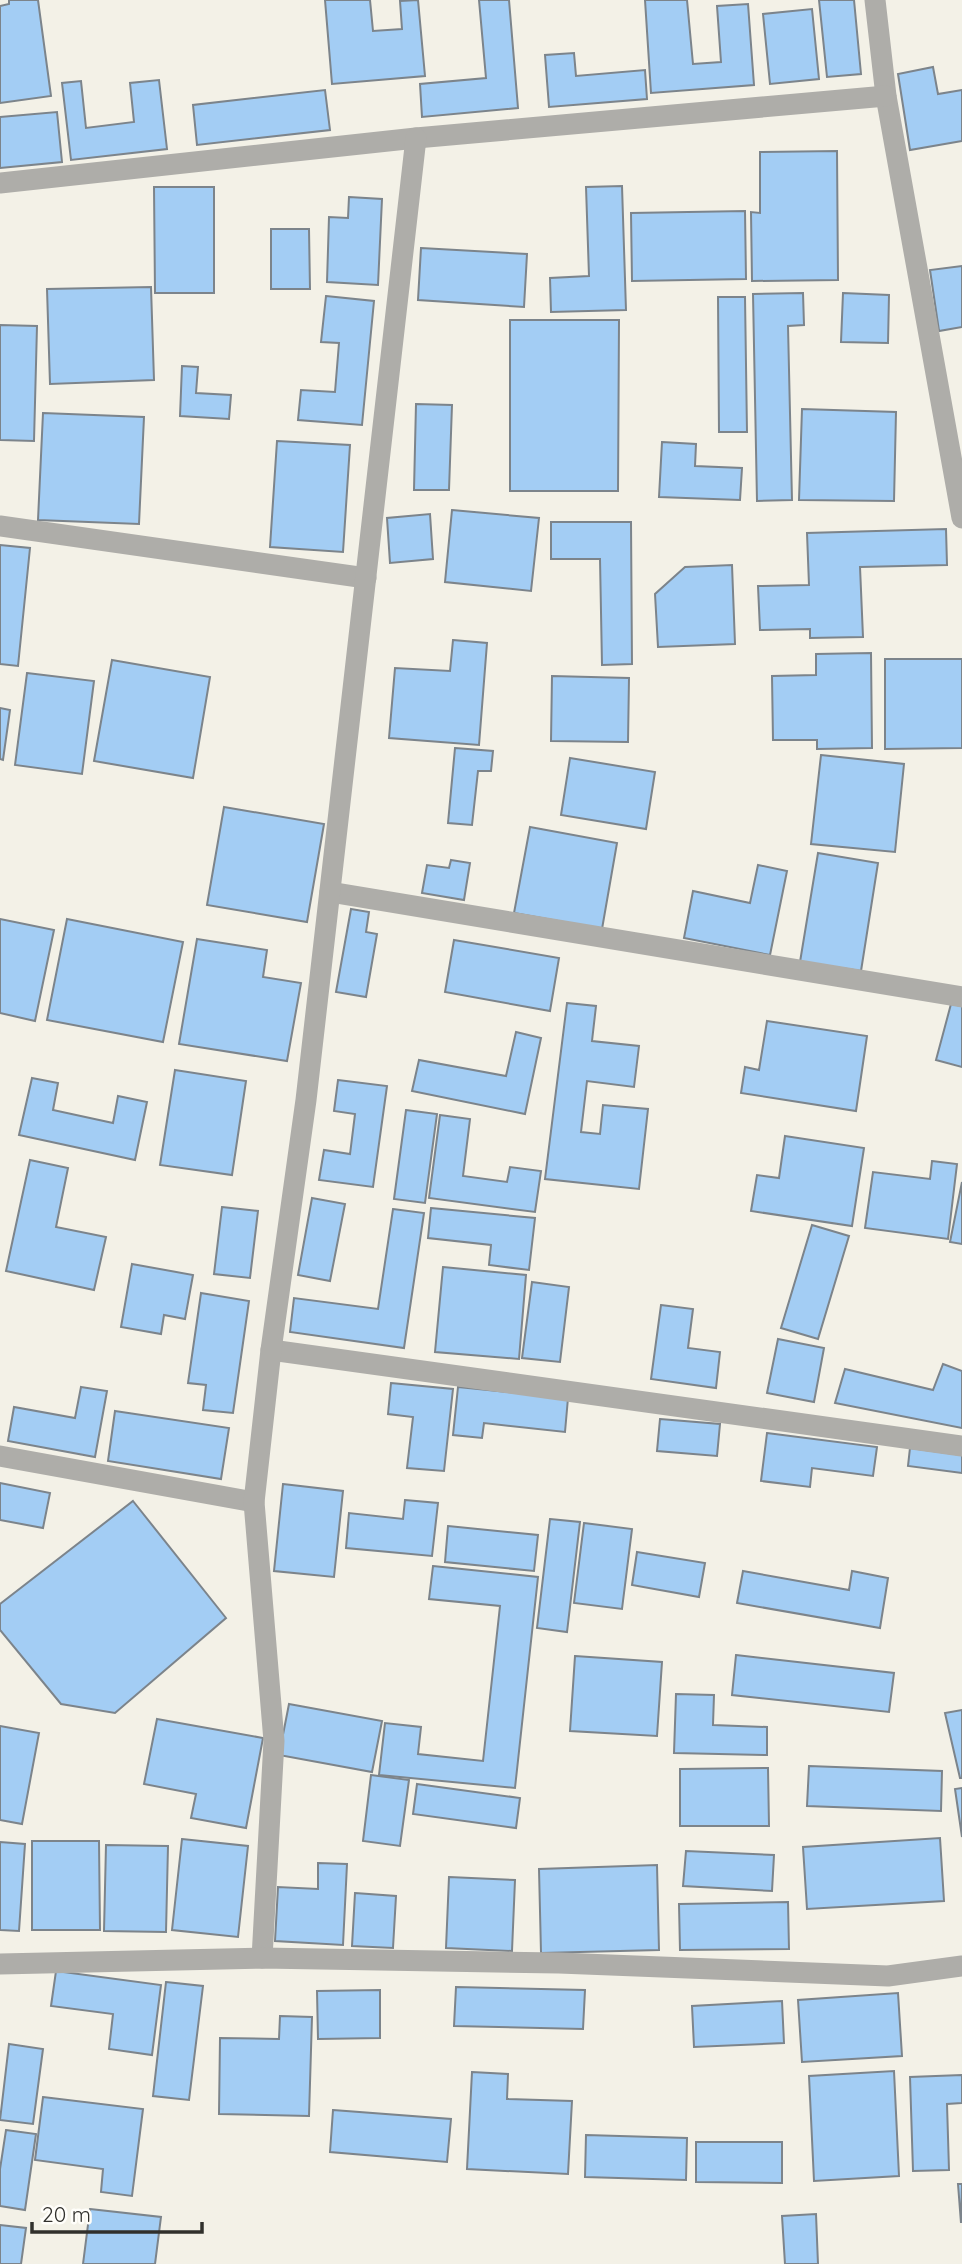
<svg xmlns="http://www.w3.org/2000/svg" width="962" height="2264" font-family="Quicksand,sans-serif">
  <rect width="100%" height="100%" fill="#f3f1e7"/>
  <g fill="#a3cdf4" stroke="#7c848b" stroke-width="2">
    <polygon points="9,0 38,0 51,96 0,103 0,6 9,4"/>
    <polygon points="325,0 370,0 373,31 402,29 400,1 418,0 425,76 332,84"/>
    <polygon points="479,0 509,0 518,108 422,117 420,84 486,78"/>
    <polygon points="645,0 687,0 693,64 721,62 717,6 748,4 754,85 651,93"/>
    <polygon points="819,0 854,0 861,74 827,77"/>
    <polygon points="812,9 819,79 770,84 763,14"/>
    <polygon points="574,53 576,76 645,70 647,99 549,107 545,55"/>
    <polygon points="933,67 938,94 962,90 962,141 910,150 898,74"/>
    <polygon points="159,80 167,149 71,160 62,83 81,81 86,128 134,122 130,83"/>
    <polygon points="325,90 330,130 197,145 193,105"/>
    <polygon points="57,112 62,162 0,168 0,117"/>
    <polygon points="837,151 838,280 752,281 751,212 760,213 760,152"/>
    <polygon points="622,186 626,310 551,312 550,278 589,276 586,187"/>
    <polygon points="154,187 214,187 214,293 155,293"/>
    <polygon points="349,197 382,199 378,285 327,282 329,217 348,218"/>
    <polygon points="745,211 746,279 632,281 631,213"/>
    <polygon points="271,229 309,229 310,289 271,289"/>
    <polygon points="421,248 527,254 524,307 418,300"/>
    <polygon points="962,266 962,327 939,331 930,270"/>
    <polygon points="151,287 154,380 50,384 47,289"/>
    <polygon points="803,293 804,325 788,326 792,500 757,501 753,294"/>
    <polygon points="843,293 889,295 888,343 841,342"/>
    <polygon points="326,296 374,301 362,425 298,420 301,390 335,392 339,343 321,342"/>
    <polygon points="718,297 745,297 747,432 719,432"/>
    <polygon points="510,320 619,320 618,491 510,491"/>
    <polygon points="0,325 37,326 34,441 0,440"/>
    <polygon points="182,366 198,367 196,393 231,395 229,419 180,416"/>
    <polygon points="416,404 452,405 449,490 414,490"/>
    <polygon points="802,409 896,412 894,501 799,500"/>
    <polygon points="43,413 144,417 139,524 38,520"/>
    <polygon points="277,441 350,445 343,552 270,547"/>
    <polygon points="662,442 696,444 695,466 742,468 740,500 659,497"/>
    <polygon points="452,510 539,518 531,591 445,582"/>
    <polygon points="430,514 433,559 390,563 387,518"/>
    <polygon points="551,522 631,522 632,664 602,665 600,559 551,559"/>
    <polygon points="946,529 947,565 860,567 863,637 810,638 810,629 760,630 758,586 809,585 807,533"/>
    <polygon points="0,545 30,548 18,666 0,664"/>
    <polygon points="732,565 735,644 658,647 655,594 685,567"/>
    <polygon points="453,640 487,643 479,745 389,738 395,668 450,671"/>
    <polygon points="871,653 872,748 817,749 817,740 773,740 772,676 816,675 816,654"/>
    <polygon points="885,659 962,659 962,748 885,749"/>
    <polygon points="112,660 210,677 193,778 94,761"/>
    <polygon points="27,673 94,681 82,774 15,765"/>
    <polygon points="552,676 629,678 628,742 551,741"/>
    <polygon points="0,708 10,710 3,760 0,759"/>
    <polygon points="455,748 493,751 491,771 478,771 472,825 448,823"/>
    <polygon points="821,755 904,764 895,852 811,844"/>
    <polygon points="570,758 655,772 646,829 561,815"/>
    <polygon points="224,807 324,824 307,922 207,905"/>
    <polygon points="530,827 617,843 602,929 514,913"/>
    <polygon points="818,853 878,863 861,971 800,962"/>
    <polygon points="451,860 470,863 464,900 422,893 427,865 449,868"/>
    <polygon points="758,865 787,871 770,955 684,938 693,891 750,903"/>
    <polygon points="351,909 369,912 366,932 377,934 366,997 336,992"/>
    <polygon points="0,919 54,930 35,1021 0,1013"/>
    <polygon points="67,919 183,942 163,1042 47,1020"/>
    <polygon points="197,939 267,950 263,977 301,983 287,1061 179,1044"/>
    <polygon points="454,940 559,958 550,1011 445,992"/>
    <polygon points="567,1003 596,1006 592,1041 639,1046 634,1087 587,1081 581,1132 600,1134 603,1105 648,1109 639,1189 545,1179"/>
    <polygon points="951,1004 962,1006 962,1067 936,1060"/>
    <polygon points="767,1021 867,1036 856,1111 741,1093 745,1067 759,1070"/>
    <polygon points="516,1032 541,1038 525,1114 412,1091 419,1060 506,1076"/>
    <polygon points="175,1070 246,1081 232,1175 160,1165"/>
    <polygon points="32,1078 58,1083 53,1110 113,1123 118,1096 147,1102 135,1160 19,1135"/>
    <polygon points="338,1080 387,1086 373,1187 319,1180 324,1150 350,1154 355,1114 334,1111"/>
    <polygon points="406,1110 437,1114 425,1203 394,1199"/>
    <polygon points="440,1115 470,1119 463,1176 507,1182 510,1167 541,1171 535,1212 429,1198"/>
    <polygon points="785,1136 864,1148 852,1226 751,1211 757,1175 779,1178"/>
    <polygon points="30,1160 68,1168 56,1227 106,1237 94,1290 6,1271"/>
    <polygon points="932,1161 957,1164 948,1239 865,1228 873,1172 930,1179"/>
    <polygon points="962,1182 962,1244 950,1242"/>
    <polygon points="312,1198 345,1204 330,1281 298,1275"/>
    <polygon points="222,1207 258,1211 250,1278 214,1274"/>
    <polygon points="431,1208 535,1218 529,1270 489,1265 491,1245 428,1238"/>
    <polygon points="393,1209 424,1213 404,1348 290,1332 294,1298 378,1309"/>
    <polygon points="812,1225 849,1236 818,1339 781,1328"/>
    <polygon points="132,1264 193,1275 185,1319 164,1315 161,1334 121,1327"/>
    <polygon points="443,1267 526,1275 519,1359 435,1352"/>
    <polygon points="532,1282 569,1287 560,1362 522,1358"/>
    <polygon points="201,1293 249,1301 233,1413 203,1410 206,1385 188,1383"/>
    <polygon points="661,1305 693,1309 688,1348 720,1352 716,1388 651,1379"/>
    <polygon points="778,1339 824,1348 814,1402 767,1393"/>
    <polygon points="943,1364 962,1371 962,1428 835,1403 845,1369 933,1390"/>
    <polygon points="391,1383 453,1389 444,1471 407,1468 413,1417 388,1414"/>
    <polygon points="81,1387 107,1391 95,1457 8,1441 14,1407 75,1418"/>
    <polygon points="458,1387 568,1398 565,1432 484,1423 482,1438 453,1435"/>
    <polygon points="115,1411 229,1428 221,1479 108,1461"/>
    <polygon points="660,1419 720,1424 717,1456 657,1451"/>
    <polygon points="767,1433 877,1447 873,1476 812,1468 810,1487 761,1481"/>
    <polygon points="910,1448 962,1455 962,1473 908,1466"/>
    <polygon points="0,1483 50,1493 43,1528 0,1520"/>
    <polygon points="283,1484 343,1491 334,1577 274,1571"/>
    <polygon points="405,1500 438,1503 432,1556 346,1548 349,1513 403,1519"/>
    <polygon points="133,1501 226,1618 115,1713 61,1704 0,1630 0,1604"/>
    <polygon points="550,1519 580,1522 567,1632 537,1628"/>
    <polygon points="584,1523 632,1529 622,1609 574,1603"/>
    <polygon points="448,1526 538,1535 534,1571 445,1562"/>
    <polygon points="637,1552 705,1563 699,1597 632,1585"/>
    <polygon points="433,1566 538,1577 515,1788 379,1775 385,1723 421,1727 418,1754 483,1761 500,1606 429,1599"/>
    <polygon points="743,1571 849,1590 852,1571 888,1578 880,1628 737,1603"/>
    <polygon points="736,1655 894,1673 889,1712 732,1695"/>
    <polygon points="575,1656 662,1662 657,1736 570,1731"/>
    <polygon points="676,1694 714,1695 713,1725 767,1727 767,1755 674,1753"/>
    <polygon points="289,1704 382,1721 372,1772 279,1755"/>
    <polygon points="962,1710 962,1778 960,1778 945,1713"/>
    <polygon points="157,1719 263,1738 246,1828 191,1818 196,1794 144,1784"/>
    <polygon points="0,1726 39,1733 22,1824 0,1820"/>
    <polygon points="809,1766 942,1771 941,1811 807,1806"/>
    <polygon points="768,1768 769,1826 680,1826 680,1769"/>
    <polygon points="371,1775 409,1780 400,1846 363,1841"/>
    <polygon points="417,1784 520,1798 516,1828 413,1814"/>
    <polygon points="962,1788 962,1837 955,1789"/>
    <polygon points="940,1838 944,1901 807,1909 803,1847"/>
    <polygon points="182,1839 248,1846 238,1937 172,1930"/>
    <polygon points="32,1841 99,1841 100,1930 32,1930"/>
    <polygon points="0,1842 25,1844 19,1931 0,1930"/>
    <polygon points="106,1845 168,1846 166,1932 104,1931"/>
    <polygon points="686,1851 774,1855 772,1891 683,1886"/>
    <polygon points="318,1863 347,1864 343,1945 275,1941 278,1887 318,1889"/>
    <polygon points="657,1865 659,1950 541,1953 539,1869"/>
    <polygon points="449,1877 515,1880 512,1951 446,1948"/>
    <polygon points="355,1893 396,1896 393,1948 352,1946"/>
    <polygon points="788,1902 789,1949 680,1950 679,1904"/>
    <polygon points="56,1971 161,1985 152,2055 109,2049 113,2014 51,2006"/>
    <polygon points="166,1982 203,1986 189,2100 153,2096"/>
    <polygon points="456,1987 585,1990 583,2029 454,2026"/>
    <polygon points="380,1990 380,2038 318,2039 317,1991"/>
    <polygon points="898,1993 902,2056 802,2062 798,2000"/>
    <polygon points="782,2001 784,2043 694,2047 692,2006"/>
    <polygon points="280,2016 312,2017 309,2116 219,2114 220,2038 279,2039"/>
    <polygon points="9,2044 43,2049 33,2124 0,2120"/>
    <polygon points="894,2071 899,2176 814,2181 809,2076"/>
    <polygon points="472,2072 508,2074 507,2099 572,2101 568,2174 467,2169"/>
    <polygon points="962,2075 962,2103 947,2104 949,2170 913,2171 910,2077"/>
    <polygon points="43,2097 143,2109 132,2196 101,2192 103,2169 35,2160"/>
    <polygon points="333,2110 451,2119 447,2162 330,2152"/>
    <polygon points="6,2130 36,2134 25,2210 0,2206 0,2169"/>
    <polygon points="586,2135 687,2138 686,2180 585,2177"/>
    <polygon points="696,2142 782,2142 782,2183 696,2182"/>
    <polygon points="958,2184 962,2184 961,2223"/>
    <polygon points="90,2209 161,2217 155,2264 83,2264"/>
    <polygon points="816,2214 818,2264 785,2264 782,2216"/>
    <polygon points="0,2225 26,2228 21,2264 0,2264"/>
  </g>
  <g fill="none" stroke-linecap="round" stroke-linejoin="round">
    <g stroke="#aeada9" stroke-width="21">
      <polyline points="875,0 886,96 962,518"/>
      <polyline points="0,183 416,138 886,96"/>
      <polyline points="0,526 366,578"/>
      <polyline points="330,892 962,997"/>
      <polyline points="271,1350 962,1446"/>
      <polyline points="0,1456 254,1502"/>
      <polyline points="262,1958 274,1741 254,1502 271,1350 306,1100 416,138"/>
      <polyline points="0,1964 262,1958 559,1963 888,1976 962,1966"/>
    </g>
  </g>
  <path d="M32 2222v10h170v-10" fill="none" stroke="#31302c" stroke-width="3.5"/>
  <text x="42" y="2222" font-size="21" fill="#31302c" stroke="#fffefa" stroke-width="5" paint-order="stroke">20 m</text>
</svg>
